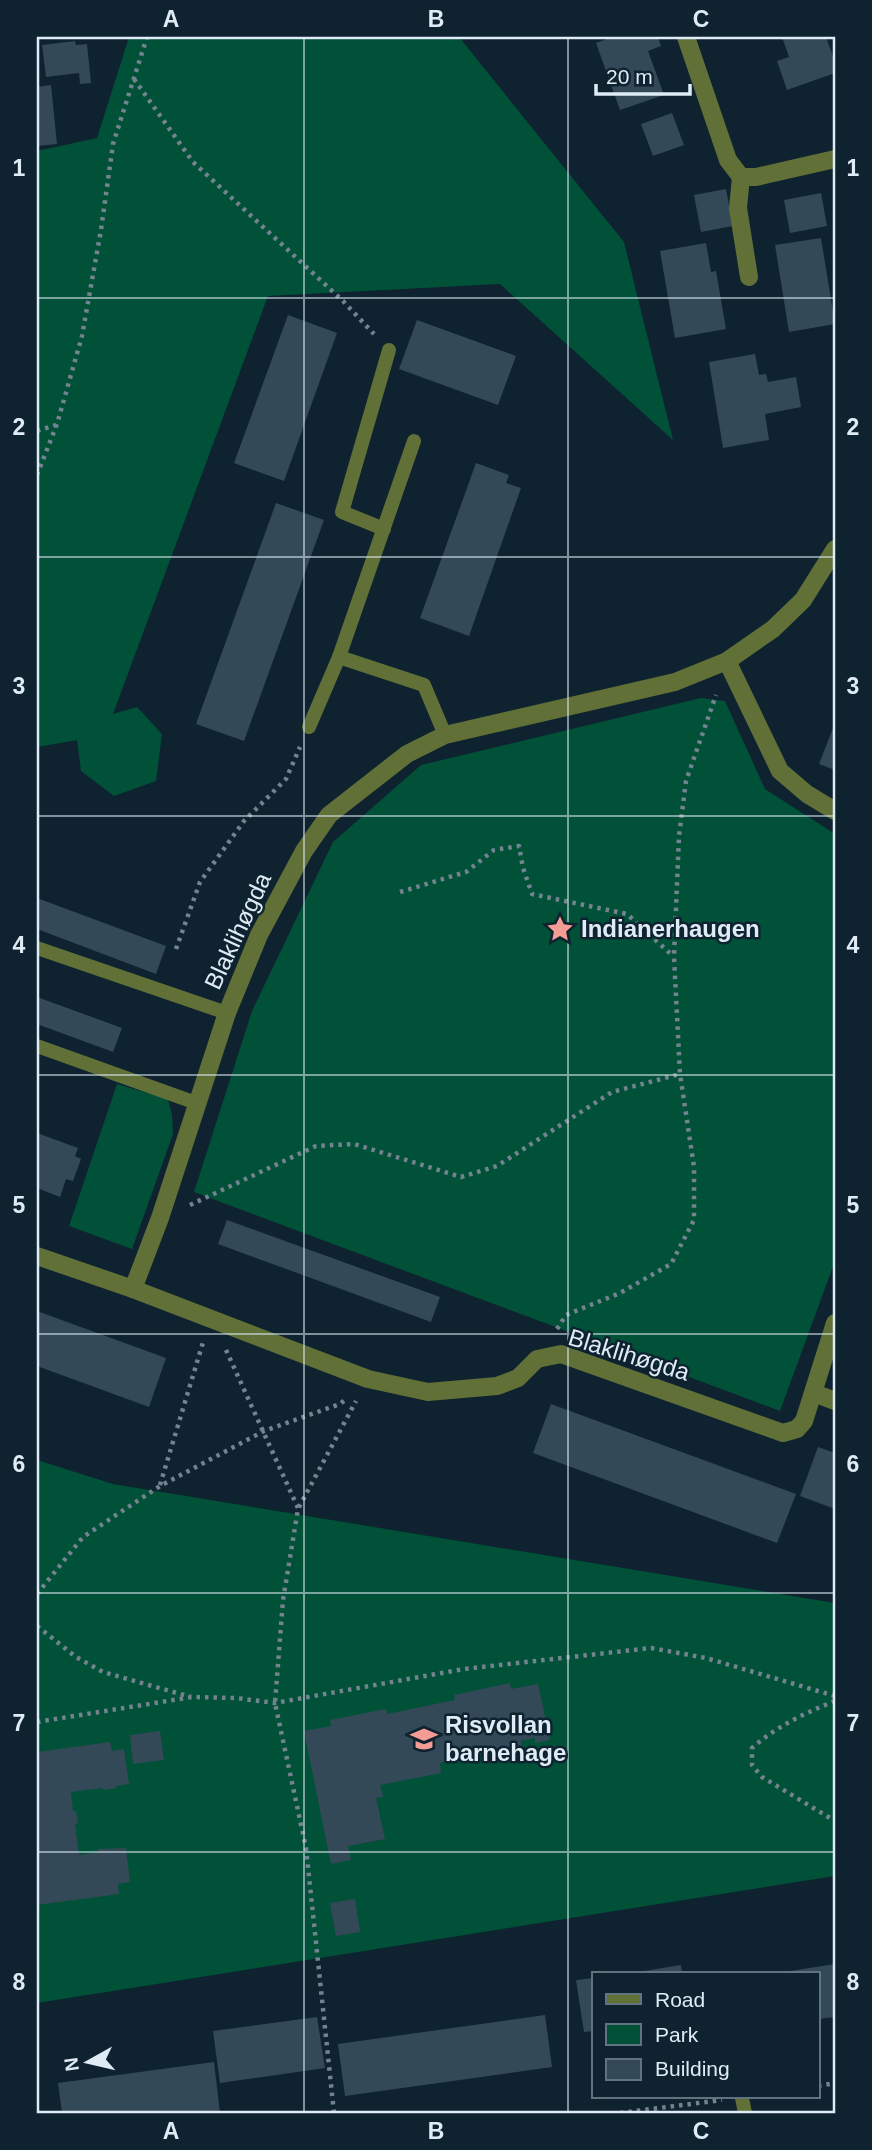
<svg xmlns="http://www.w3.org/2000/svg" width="872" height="2150" font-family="Helvetica,sans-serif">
  <rect width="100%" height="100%" fill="#0e2230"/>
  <g fill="#005137">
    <polygon points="129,37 459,37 624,242 673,440 500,284 268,296 113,714 137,707 162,734 156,781 114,796 81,771 77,740 37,747 37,151 97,138"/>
    <polygon points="701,698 725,701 765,789 835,834 835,1261 780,1411 194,1192 252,1011 333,842 421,765"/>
    <polygon points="117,1084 168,1099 172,1115 173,1134 132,1249 69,1226"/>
    <polygon points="37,1460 113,1484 835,1603 835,1876 37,2003"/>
  </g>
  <g fill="#344958">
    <polygon points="612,37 658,37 661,46 648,51 664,95 620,110 596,43"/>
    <polygon points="782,37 826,37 835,62 835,73 787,90 777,61 789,57"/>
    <polygon points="75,41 76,45 87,44 91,83 80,84 79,73 46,77 42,45"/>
    <polygon points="51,85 57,144 37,146 37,87"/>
    <polygon points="672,113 684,145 653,156 641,124"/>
    <polygon points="726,189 733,226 701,232 694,195"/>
    <polygon points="821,193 827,226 790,233 784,200"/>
    <polygon points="821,238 835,324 789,332 775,245"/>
    <polygon points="706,243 711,272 716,271 726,329 675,338 660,251"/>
    <polygon points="288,315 337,333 284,481 234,463"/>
    <polygon points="417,320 516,356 498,405 399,369"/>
    <polygon points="755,354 759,375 766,374 768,382 796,377 801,407 765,414 769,440 723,448 709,362"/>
    <polygon points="476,463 509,475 506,483 521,488 469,636 420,618"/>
    <polygon points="276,503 324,520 244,741 196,724"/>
    <polygon points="835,723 835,770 819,764"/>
    <polygon points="37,898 166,946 156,974 37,929"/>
    <polygon points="37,997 122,1028 113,1052 37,1024"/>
    <polygon points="37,1133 78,1148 75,1156 81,1159 73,1181 66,1179 60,1197 37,1188"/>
    <polygon points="227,1220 440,1297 431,1322 218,1244"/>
    <polygon points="37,1311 166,1358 149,1407 37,1366"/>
    <polygon points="551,1404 796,1494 777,1543 533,1453"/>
    <polygon points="818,1447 835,1453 835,1509 800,1496"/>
    <polygon points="510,1683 511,1689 538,1684 550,1740 535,1743 535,1738 521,1741 522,1746 440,1763 441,1773 380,1785 383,1797 376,1798 385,1839 348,1846 351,1860 331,1864 304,1731 331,1726 330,1720 386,1709 387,1714 455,1700 454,1695"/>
    <polygon points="160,1731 164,1760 133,1764 130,1735"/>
    <polygon points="110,1742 112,1751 124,1749 129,1784 116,1786 117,1788 103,1790 102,1788 71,1792 73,1811 76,1811 78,1823 75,1824 79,1855 98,1852 98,1849 126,1848 130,1882 118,1884 119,1894 37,1905 37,1752"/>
    <polygon points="355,1899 360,1932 336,1936 330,1903"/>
    <polygon points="835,1964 835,2017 818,2019 818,1973 784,1972"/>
    <polygon points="681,1965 682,1973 638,1973 638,1972"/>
    <polygon points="594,1978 594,2031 584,2032 576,1980"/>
    <polygon points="545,2015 552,2067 345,2096 338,2044"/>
    <polygon points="317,2017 325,2068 220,2083 213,2031"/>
    <polygon points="214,2062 220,2113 62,2113 58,2083"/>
  </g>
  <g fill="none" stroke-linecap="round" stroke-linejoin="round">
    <g stroke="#73838f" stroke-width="4.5" stroke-dasharray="3.5 5" stroke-linecap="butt">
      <polyline points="134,79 193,162 343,301 374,334"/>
      <polyline points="37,431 56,425"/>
      <polyline points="37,475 57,424 82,336 101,230 113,144 147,37"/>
      <polyline points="400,892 466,872 494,850 519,846 523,868 532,894 627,914 673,956"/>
      <polyline points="176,949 200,882 244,821 286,779 300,747"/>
      <polyline points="190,1205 316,1146 354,1144 461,1177 497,1166 612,1092 680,1074 674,957 679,836 686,781 716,695"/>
      <polyline points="557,1329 566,1315 620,1293 671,1264 694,1220 694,1167 680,1074"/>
      <polyline points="226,1350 298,1508"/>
      <polyline points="160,1485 204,1339"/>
      <polyline points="37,1594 83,1537 160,1486 264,1431 340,1404 347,1398"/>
      <polyline points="37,1626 76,1657 103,1672 191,1697"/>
      <path d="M835,1701C805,1713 777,1726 752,1748V1765L762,1777L835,1821"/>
      <polyline points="37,1722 192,1697 236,1698 275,1703 464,1669 651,1648 706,1658 835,1696"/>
      <polyline points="818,2086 835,2083"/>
      <polyline points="334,2113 306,1848 275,1703 283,1600 298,1509 356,1401"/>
      <polyline points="620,2113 722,2100"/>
    </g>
    <g stroke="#607037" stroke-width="14">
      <polyline points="384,529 342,512 389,350"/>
      <polyline points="339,657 414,441"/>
      <polyline points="309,727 339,657 424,685 445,735"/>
      <polyline points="37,948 227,1013"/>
      <polyline points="37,1046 199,1104"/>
      <polyline points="742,2098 745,2113"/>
    </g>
    <g stroke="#607037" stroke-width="18">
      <polyline points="686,37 728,160 741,177 756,177 835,159"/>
      <polyline points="741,177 738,208 749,277"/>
      <polyline points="727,661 780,771 807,794 835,811"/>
      <polyline points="37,1256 133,1289 160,1218 227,1013 259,935 304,851 329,815 407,754 445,735 675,682 727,661 773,629 803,600 835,549"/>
      <polyline points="133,1289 368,1379 428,1392 497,1386 518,1378 537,1359 561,1354 783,1433 797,1429 804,1421 835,1323"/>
      <polyline points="814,1393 835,1401"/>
    </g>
  </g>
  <path fill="none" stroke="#dfecf5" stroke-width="2" stroke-opacity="0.55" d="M304,37V2113M568,37V2113M37,298H835M37,557H835M37,816H835M37,1075H835M37,1334H835M37,1593H835M37,1852H835"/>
  <defs>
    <symbol id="sight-bare" viewBox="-9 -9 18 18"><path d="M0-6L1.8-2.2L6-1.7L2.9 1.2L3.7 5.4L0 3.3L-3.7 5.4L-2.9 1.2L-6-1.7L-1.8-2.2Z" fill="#f59c94" stroke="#0e2230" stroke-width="2.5" paint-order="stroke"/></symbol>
    <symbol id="school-bare" viewBox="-9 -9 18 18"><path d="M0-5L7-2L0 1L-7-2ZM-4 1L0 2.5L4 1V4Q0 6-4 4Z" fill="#f59c94" stroke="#0e2230" stroke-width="2.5" paint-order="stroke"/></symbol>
  </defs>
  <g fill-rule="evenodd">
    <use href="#sight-bare" x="541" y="910" width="38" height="38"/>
    <use href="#school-bare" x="405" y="1720" width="38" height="38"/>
  </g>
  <g text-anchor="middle" stroke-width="5" stroke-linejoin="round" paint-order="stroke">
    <g font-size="24" font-weight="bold" fill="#dfecf5" stroke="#0e2230" text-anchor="start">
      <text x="581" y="937">Indianerhaugen</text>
      <text x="445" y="1733">Risvollan<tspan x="445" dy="28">barnehage</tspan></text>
    </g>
    <g font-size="24" fill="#dfecf5" stroke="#0e2230">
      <text transform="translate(238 931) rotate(-65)" y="8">Blaklihøgda</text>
      <text transform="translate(629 1355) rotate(17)" y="8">Blaklihøgda</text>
    </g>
  </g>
  <rect width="872" height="2150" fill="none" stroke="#0e2230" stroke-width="77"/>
  <rect x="592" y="1972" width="228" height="126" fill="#0e2230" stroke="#62737f" stroke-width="2"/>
  <rect x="606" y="1994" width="35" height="10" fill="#607037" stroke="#62737f" stroke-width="2"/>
  <text x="655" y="2007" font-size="21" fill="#dfecf5">Road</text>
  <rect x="606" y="2024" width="35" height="21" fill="#005137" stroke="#62737f" stroke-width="2"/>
  <text x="655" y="2042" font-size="21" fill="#dfecf5">Park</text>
  <rect x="606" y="2059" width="35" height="21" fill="#344958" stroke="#62737f" stroke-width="2"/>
  <text x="655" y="2076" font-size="21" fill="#dfecf5">Building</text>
  <g transform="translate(88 2062) rotate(262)" stroke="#0e2230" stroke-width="5" paint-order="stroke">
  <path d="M0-5L12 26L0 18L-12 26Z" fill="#dfecf5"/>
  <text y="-10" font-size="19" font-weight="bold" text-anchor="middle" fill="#dfecf5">N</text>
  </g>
  <path d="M596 84v10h94v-10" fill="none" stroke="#dfecf5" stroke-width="3.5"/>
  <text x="606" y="84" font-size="21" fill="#dfecf5" stroke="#0e2230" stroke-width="5" paint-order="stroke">20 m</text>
  <rect x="38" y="38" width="796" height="2074" fill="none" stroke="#dfecf5" stroke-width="2.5"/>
  <g font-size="23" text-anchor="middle" font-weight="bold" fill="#dfecf5">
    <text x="171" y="27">A</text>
    <text x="436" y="27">B</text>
    <text x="701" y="27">C</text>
    <text x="19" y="176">1</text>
    <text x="853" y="176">1</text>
    <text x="19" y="435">2</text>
    <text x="853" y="435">2</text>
    <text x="19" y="694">3</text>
    <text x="853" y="694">3</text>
    <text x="19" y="953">4</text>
    <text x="853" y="953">4</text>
    <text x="19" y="1213">5</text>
    <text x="853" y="1213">5</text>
    <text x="19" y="1472">6</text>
    <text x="853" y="1472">6</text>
    <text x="19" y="1731">7</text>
    <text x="853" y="1731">7</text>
    <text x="19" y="1990">8</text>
    <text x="853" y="1990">8</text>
    <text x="171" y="2139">A</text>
    <text x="436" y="2139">B</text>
    <text x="701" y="2139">C</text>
  </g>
</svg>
